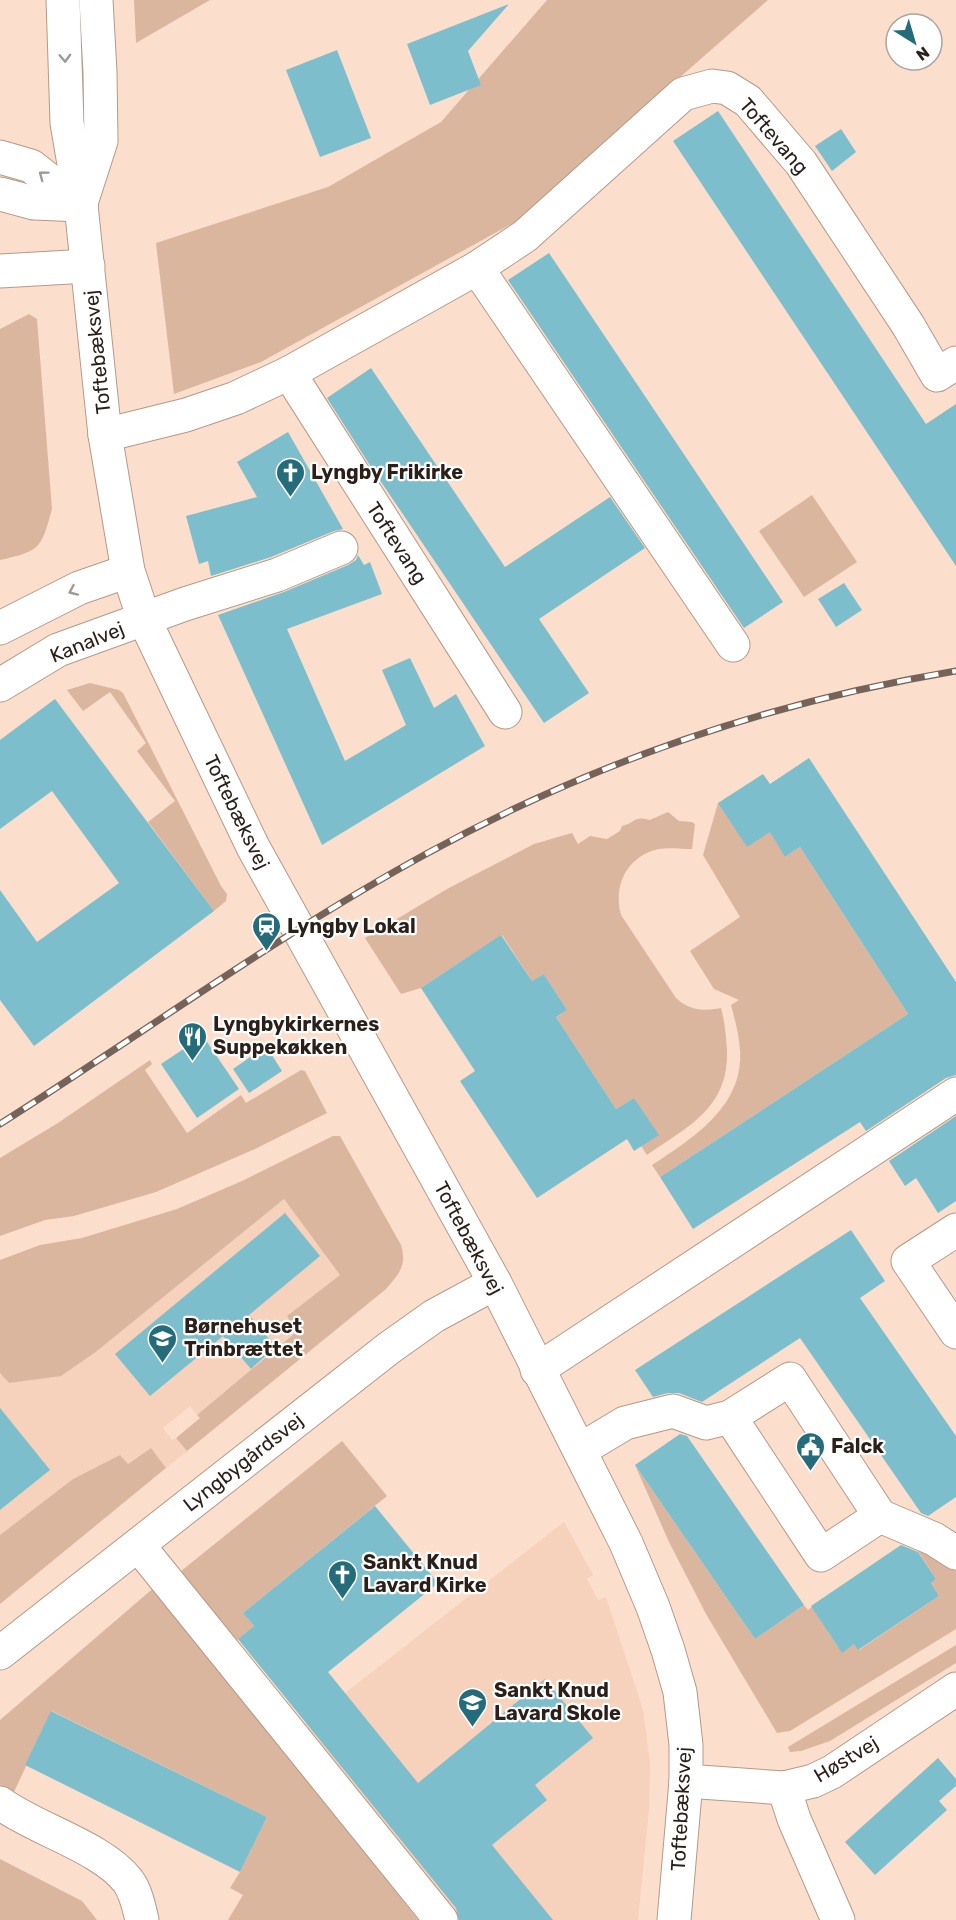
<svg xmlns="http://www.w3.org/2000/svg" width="956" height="1920" font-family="Rubik,sans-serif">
  <rect width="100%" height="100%" fill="#fcdecc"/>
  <g fill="#f6d1bb">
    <polygon points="284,1199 340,1275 287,1316 296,1332 276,1347 269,1338 251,1369 229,1388 197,1415 190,1406 163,1428 172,1440 176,1438 187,1451 166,1468 151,1448 127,1464 120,1455 73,1479 0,1535 0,1373 9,1383 97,1351"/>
    <polygon points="564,1522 593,1575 587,1579 598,1600 606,1597 643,1710 650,1763 649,1809 638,1920 415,1920 276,1747"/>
  </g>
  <g fill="#dbb69f">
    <polygon points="134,0 210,0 136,43"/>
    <polygon points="547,0 768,0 515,222 261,362 174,394 156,243 328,187 441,122"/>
    <path d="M29,314L37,319L52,509C41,549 40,551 0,560V329Z"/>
    <polygon points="812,495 857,562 804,597 759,531"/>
    <polygon points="90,683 119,690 123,693 221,886 227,894 226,901 214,911 148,822 175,801 137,751 146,743 110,692 83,711 67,690"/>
    <path d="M718,803L784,823L785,857L800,847L908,1014L660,1177L652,1165C693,1138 744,1106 740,1050C739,1034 735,1020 731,1005L739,1000L714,989L690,951L740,917L703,855Z"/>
    <path d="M668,812L679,821L692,822L695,824L692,849C679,849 661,846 649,852C623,863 614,890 621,915L676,998C690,1011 703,1011 721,1008C725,1022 726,1036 727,1050C729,1108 689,1126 647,1155L641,1146L658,1135L634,1098L616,1109L556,1017L567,1010L544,974L532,981L502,935L421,988L401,994L365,938L447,889L534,844L572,833L578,844L590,836L607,839L620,831L622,826C635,823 634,815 650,820Z"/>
    <polygon points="150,1060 152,1064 145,1070 187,1133 241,1095 246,1103 301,1070 305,1071 327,1113 255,1149 156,1192 74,1216 45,1220 0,1236 0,1158 58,1123"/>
    <path d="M333,1136H340L401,1245C407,1266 399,1274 386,1289L187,1451L176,1438L200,1418L197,1415L296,1332L287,1316L340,1275L284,1199L97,1351L61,1376L9,1383L0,1373V1260L40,1245L82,1238L177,1209L242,1181Z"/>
    <polygon points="342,1441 387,1496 243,1613 254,1626 236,1641 175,1576"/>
    <polygon points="151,1448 166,1468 0,1604 0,1535 73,1479 120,1455 128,1464"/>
    <polygon points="635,1465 755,1639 804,1605 808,1610 823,1598 840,1624 828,1632 842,1652 854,1644 859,1650 939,1596 931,1583 936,1579 914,1545 939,1557 956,1570 956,1629 790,1731 777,1733 706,1614 669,1542"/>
    <polygon points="157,1585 418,1920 228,1920 243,1895 230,1888 240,1872 267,1817 52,1711 12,1796 0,1785 0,1720"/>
    <polygon points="956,1645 956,1663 830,1741 801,1751 790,1752 788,1747"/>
    <polygon points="0,1859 82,1901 97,1920 0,1920"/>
  </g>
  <g fill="#7dbecd">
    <polygon points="509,4 468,51 481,85 430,105 407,44"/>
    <polygon points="337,50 371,138 320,157 286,70"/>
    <polygon points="718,111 926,424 956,404 956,566 673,141"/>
    <polygon points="841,129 856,152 832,171 815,146"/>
    <polygon points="549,253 783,602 744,628 508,280"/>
    <polygon points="371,368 505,567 610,497 645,548 539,619 589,693 544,723 371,467 327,398"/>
    <polygon points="288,432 343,529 334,531 271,557 211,576 208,561 199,564 186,516 257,497 237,462"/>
    <polygon points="358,555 364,565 370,562 382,594 287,629 345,761 406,725 382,670 410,658 434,708 456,694 485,746 322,845 218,615 284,592 348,565 356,560"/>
    <polygon points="844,583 862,610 836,627 818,599"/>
    <polygon points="55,699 214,911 34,1046 0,1000 0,890 37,942 119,883 52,791 0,829 0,740"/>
    <polygon points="809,758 956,982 956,1075 946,1078 866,1131 860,1122 693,1229 660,1177 908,1014 800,847 785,857 770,832 747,847 718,803 763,774 770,784"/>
    <polygon points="501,935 532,981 544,974 567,1010 556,1017 616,1109 634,1098 659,1135 634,1151 627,1139 537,1198 460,1081 475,1071 421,988"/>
    <polygon points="203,1036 239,1089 197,1118 161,1064"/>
    <polygon points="266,1046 282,1071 249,1093 233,1069"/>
    <polygon points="956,1116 956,1201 938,1213 916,1178 905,1186 889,1161"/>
    <polygon points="285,1213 320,1256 249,1315 276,1347 251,1369 223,1336 150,1396 115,1354"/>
    <polygon points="851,1230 885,1281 860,1298 956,1436 956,1497 928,1516 921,1513 800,1338 702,1402 679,1393 668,1393 653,1397 635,1370"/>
    <polygon points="0,1408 50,1470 0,1510"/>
    <polygon points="680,1434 687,1436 804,1605 755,1639 635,1465"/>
    <polygon points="375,1506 438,1583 328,1672 418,1783 545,1679 593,1738 535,1785 547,1800 492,1845 553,1920 459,1920 456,1908 238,1639 254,1626 243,1613"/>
    <polygon points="901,1545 918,1552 936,1579 931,1583 939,1596 858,1650 854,1644 842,1653 811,1606"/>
    <polygon points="51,1711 267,1817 240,1872 25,1765"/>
    <polygon points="938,1758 956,1779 956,1786 939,1801 947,1810 875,1875 845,1842"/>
  </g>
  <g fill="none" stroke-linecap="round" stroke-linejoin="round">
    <defs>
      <g id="minor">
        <polyline points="63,0 67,123 81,205 105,435 128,571 144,619 253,847 495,1283 626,1543 653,1607 668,1650 680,1692 686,1745 686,1781 674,1920"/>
        <polyline points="0,157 31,166 81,205"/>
        <polyline points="0,194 34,203 81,205"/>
        <polyline points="82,200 101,141 100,72 96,0"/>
        <polyline points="477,268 733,645"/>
        <polyline points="0,271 88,266"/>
        <polyline points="289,373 505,712"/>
        <polyline points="105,435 186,415 236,398 289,373 477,268 525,236 683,94 712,86 727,88 748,101 801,163 908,325 937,375 956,363"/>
        <polyline points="0,628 79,588 128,571"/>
        <polyline points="0,685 58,650 185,604 277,575 341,548"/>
        <polyline points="956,1230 908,1261 956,1332"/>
        <polyline points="537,1370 956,1094"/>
        <polyline points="730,1417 821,1555 880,1516"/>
        <polyline points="580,1450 625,1423 673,1411 706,1423 730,1417 790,1379 880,1516 934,1539 956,1553"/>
        <polyline points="138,1545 441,1920"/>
        <polyline points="0,1653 389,1348 434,1316 495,1283"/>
        <polyline points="686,1781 784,1788 813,1781 832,1772 956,1689"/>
        <polyline points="784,1788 794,1819 838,1920"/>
        <path d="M0,1803C35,1829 102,1847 128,1881C136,1892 139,1907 142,1920"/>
      </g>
    </defs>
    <use href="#minor" stroke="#b59988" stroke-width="35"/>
    <use href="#minor" stroke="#fff" stroke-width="33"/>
    <defs>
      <path id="rail" d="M0,1124C142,1034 278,935 426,854C591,763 770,702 956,671"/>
    </defs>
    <use href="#rail" stroke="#756359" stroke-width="7"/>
    <use href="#rail" stroke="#fff" stroke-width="4.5" stroke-dasharray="14" stroke-linecap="butt"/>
  </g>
  <defs><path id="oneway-chevron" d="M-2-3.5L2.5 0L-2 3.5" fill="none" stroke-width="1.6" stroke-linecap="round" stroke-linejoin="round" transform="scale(1.5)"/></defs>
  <g stroke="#9f9a98">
    <use href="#oneway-chevron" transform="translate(65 58) rotate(88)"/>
    <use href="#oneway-chevron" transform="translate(43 175) rotate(-143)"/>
    <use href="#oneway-chevron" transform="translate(73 591) rotate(156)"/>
  </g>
  <defs>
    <symbol id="church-pin" viewBox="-11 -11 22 30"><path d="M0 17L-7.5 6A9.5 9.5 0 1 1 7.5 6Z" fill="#256c7a" stroke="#fff"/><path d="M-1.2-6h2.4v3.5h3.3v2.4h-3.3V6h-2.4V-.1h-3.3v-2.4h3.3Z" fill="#fff"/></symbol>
    <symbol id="station-pin" viewBox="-11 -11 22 30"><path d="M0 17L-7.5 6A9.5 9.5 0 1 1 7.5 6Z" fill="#256c7a" stroke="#fff"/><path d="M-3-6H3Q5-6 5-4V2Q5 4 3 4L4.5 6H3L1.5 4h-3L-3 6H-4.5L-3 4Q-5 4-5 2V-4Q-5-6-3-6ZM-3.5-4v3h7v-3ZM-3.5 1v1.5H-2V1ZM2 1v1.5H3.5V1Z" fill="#fff"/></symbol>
    <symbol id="restaurant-pin" viewBox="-11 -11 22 30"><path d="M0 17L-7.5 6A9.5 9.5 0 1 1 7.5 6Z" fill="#256c7a" stroke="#fff"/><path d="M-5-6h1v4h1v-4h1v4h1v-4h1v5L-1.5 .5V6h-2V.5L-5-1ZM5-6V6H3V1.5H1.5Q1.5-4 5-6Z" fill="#fff"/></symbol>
    <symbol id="school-pin" viewBox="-11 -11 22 30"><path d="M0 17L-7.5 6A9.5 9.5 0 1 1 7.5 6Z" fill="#256c7a" stroke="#fff"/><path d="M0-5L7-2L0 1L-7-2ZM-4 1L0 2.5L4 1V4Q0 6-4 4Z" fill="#fff"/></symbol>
    <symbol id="civic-pin" viewBox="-11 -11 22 30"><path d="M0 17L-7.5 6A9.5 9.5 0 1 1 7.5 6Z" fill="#256c7a" stroke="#fff"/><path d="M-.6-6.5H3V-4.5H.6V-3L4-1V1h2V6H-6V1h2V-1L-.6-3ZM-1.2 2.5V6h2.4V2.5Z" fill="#fff"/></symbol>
  </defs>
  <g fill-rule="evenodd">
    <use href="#church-pin" x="274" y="456" width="33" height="45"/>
    <use href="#station-pin" x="250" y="910" width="33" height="45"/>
    <use href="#restaurant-pin" x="176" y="1020" width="33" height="45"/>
    <use href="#school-pin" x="146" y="1322" width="33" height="45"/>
    <use href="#civic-pin" x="794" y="1430" width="33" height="45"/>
    <use href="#church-pin" x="326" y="1558" width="33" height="45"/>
    <use href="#school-pin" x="456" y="1686" width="33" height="45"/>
  </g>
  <g text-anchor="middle" stroke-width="4.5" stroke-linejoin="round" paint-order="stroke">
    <g font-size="20" fill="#2a1f19" stroke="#fff">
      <text transform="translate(774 136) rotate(49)" y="7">Toftevang</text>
      <text transform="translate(97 352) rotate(-96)" y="7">Toftebæksvej</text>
      <text transform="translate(397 543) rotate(57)" y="7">Toftevang</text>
      <text transform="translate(87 642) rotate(-22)" y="7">Kanalvej</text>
      <text transform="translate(237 812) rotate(64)" y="7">Toftebæksvej</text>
      <text transform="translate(469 1238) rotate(62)" y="7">Toftebæksvej</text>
      <text transform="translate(243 1462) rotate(-38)" y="7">Lyngbygårdsvej</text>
      <text transform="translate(846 1759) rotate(-31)" y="7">Høstvej</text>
      <text transform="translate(681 1809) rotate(-87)" y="7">Toftebæksvej</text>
    </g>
    <g font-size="20" font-weight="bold" fill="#2a1f19" stroke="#fff" text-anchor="start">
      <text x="311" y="479">Lyngby Frikirke</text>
      <text x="287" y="933">Lyngby Lokal</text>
      <text x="213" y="1031">Lyngbykirkernes<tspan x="213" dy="23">Suppekøkken</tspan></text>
      <text x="184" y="1333">Børnehuset<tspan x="184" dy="23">Trinbrættet</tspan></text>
      <text x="831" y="1453">Falck</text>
      <text x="363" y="1569">Sankt Knud<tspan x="363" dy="23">Lavard Kirke</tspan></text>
      <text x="494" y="1697">Sankt Knud<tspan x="494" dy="23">Lavard Skole</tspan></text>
    </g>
  </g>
  <g transform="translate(914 42) rotate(143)"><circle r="28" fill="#ffffff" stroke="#aaa5a3" stroke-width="1.5"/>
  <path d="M0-4.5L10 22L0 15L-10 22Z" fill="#256c7a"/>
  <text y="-9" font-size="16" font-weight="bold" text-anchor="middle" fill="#2a1f19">N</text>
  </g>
</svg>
